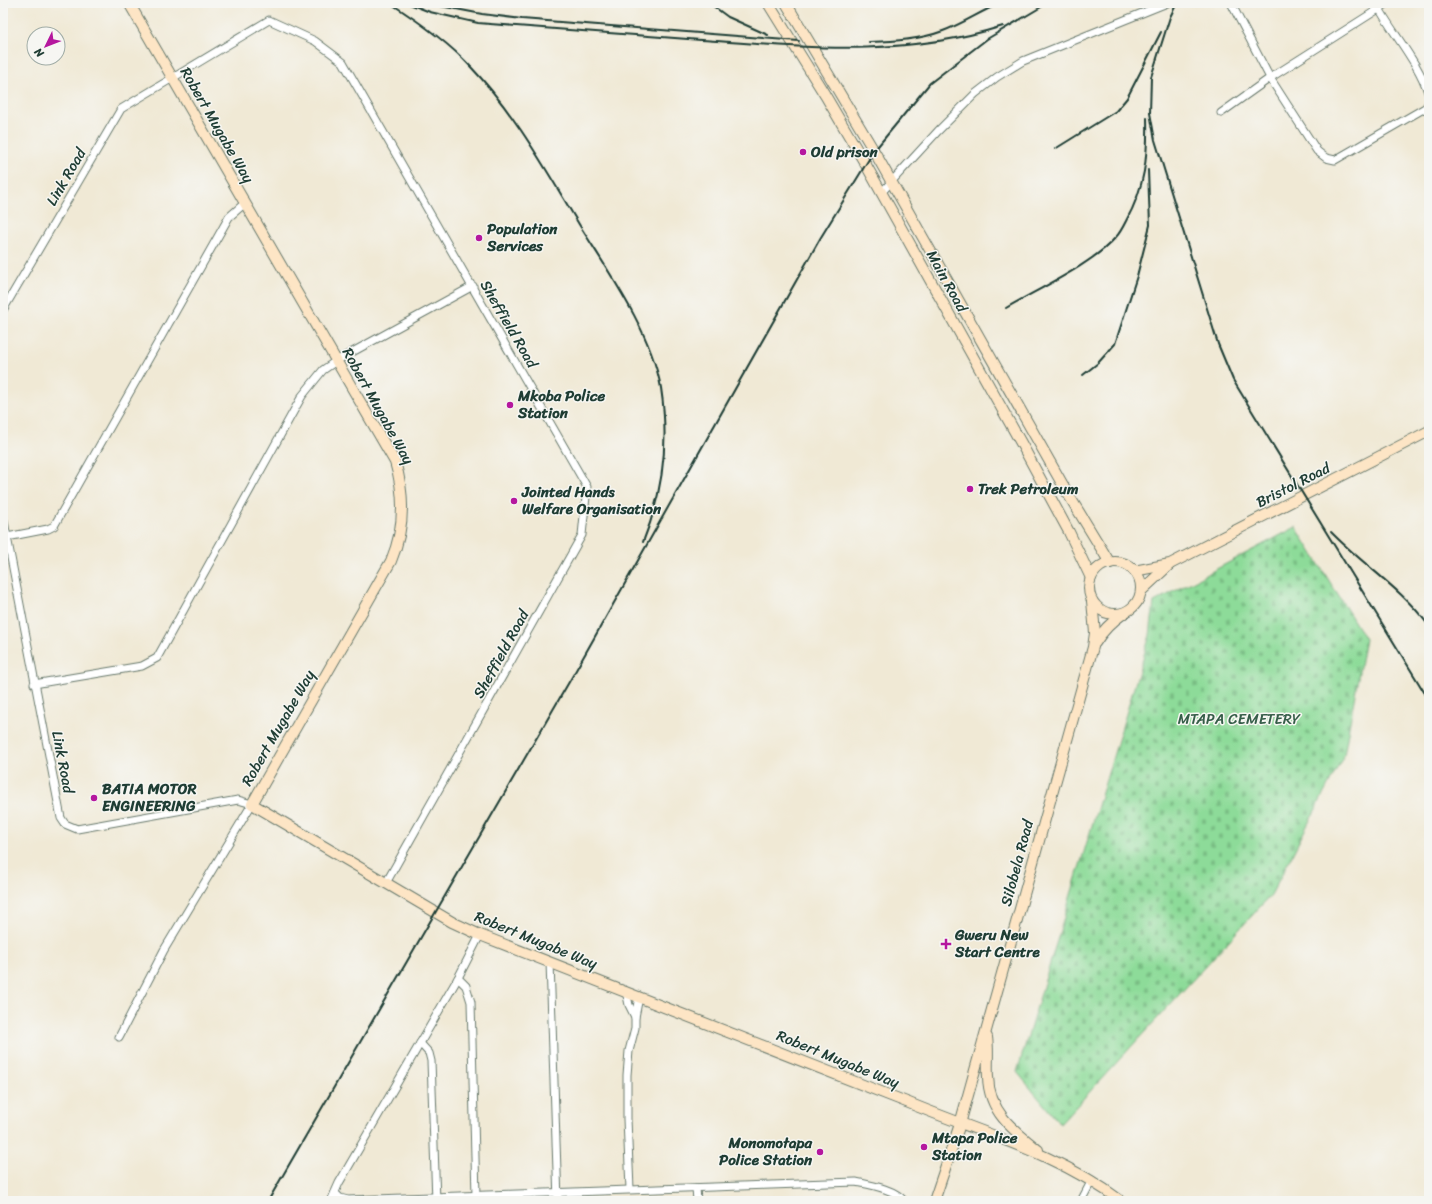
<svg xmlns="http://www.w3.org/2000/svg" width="1432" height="1204" font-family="Sriracha,sans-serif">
  <defs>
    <pattern id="cemetery-stones" width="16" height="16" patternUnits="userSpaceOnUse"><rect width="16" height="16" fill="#8ddb99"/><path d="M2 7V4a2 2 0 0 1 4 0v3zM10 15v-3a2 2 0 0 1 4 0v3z" fill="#79bd84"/></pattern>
  </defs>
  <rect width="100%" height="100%" fill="#f6f6f2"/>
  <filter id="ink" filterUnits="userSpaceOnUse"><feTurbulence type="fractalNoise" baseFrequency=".025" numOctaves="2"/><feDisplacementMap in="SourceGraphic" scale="8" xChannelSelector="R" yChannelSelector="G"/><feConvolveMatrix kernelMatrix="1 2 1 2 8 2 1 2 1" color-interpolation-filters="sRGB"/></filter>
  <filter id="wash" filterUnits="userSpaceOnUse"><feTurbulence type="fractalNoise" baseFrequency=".012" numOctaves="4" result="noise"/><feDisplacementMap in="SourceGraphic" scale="16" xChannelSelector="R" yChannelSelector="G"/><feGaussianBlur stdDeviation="0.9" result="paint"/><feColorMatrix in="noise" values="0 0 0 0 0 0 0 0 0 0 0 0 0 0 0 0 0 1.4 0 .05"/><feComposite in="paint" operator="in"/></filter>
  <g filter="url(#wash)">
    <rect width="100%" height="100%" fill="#f0e9d5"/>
    <polygon fill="url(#cemetery-stones)" stroke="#568c66" points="1296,527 1365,639 1344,755 1271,895 1060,1124 1017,1072 1150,635 1154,602"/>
  </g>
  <g filter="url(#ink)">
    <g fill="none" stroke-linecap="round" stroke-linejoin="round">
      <defs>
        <g id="street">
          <polyline points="1231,3 1270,78 1317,151 1326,158 1335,160 1425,108 1429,103"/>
          <path d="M1376,3C1392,33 1418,61 1429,95"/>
          <polyline points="1221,113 1270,78 1388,3"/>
          <polyline points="881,193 938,131 975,94 997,77 1023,61 1167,3"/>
          <polyline points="3,310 121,109 269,20 315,41 343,62 587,487 582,535 386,883"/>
          <polyline points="3,516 61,818 65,824 77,829 238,800 252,804 164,950 119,1037"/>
          <polyline points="7,537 48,529 54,526 229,217 245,203"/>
          <polyline points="34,684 142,666 157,658 302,396 323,370 336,361 473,286"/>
          <polyline points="550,962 558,1201"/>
          <polyline points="458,978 466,986 471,1002 476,1196"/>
          <polyline points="626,991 629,1005 635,1017 635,1028 629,1051 627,1075 627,1119 630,1189"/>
          <polyline points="635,1017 639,997"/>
          <polyline points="420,1043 429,1053 431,1061 436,1201"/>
          <polyline points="696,1188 697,1201"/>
          <path d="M335,1193L340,1198L348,1200L856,1182C870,1185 895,1189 904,1201"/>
          <polyline points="331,1201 339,1183 458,978 480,935"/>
          <polyline points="1081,1201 1092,1180"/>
        </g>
        <g id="secondary">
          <path d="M129,3L395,462C405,495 405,528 391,561L252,804L452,922L480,935C624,990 767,1046 909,1103C981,1133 1058,1153 1121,1201"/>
          <polyline points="768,3 825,95 866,165 1021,443 1069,532 1091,578"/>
          <polyline points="786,3 874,151 1068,494 1110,563"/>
          <circle cx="1115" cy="588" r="26"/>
          <polyline points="1134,571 1170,564 1429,431"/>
          <polyline points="1141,591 1169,565"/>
          <path d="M1095,643C1103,630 1111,622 1124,613"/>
          <path d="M987,1037C989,1051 987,1064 988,1077C989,1112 1013,1130 1038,1150"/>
          <polyline points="934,1201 960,1124 1093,647 1095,633 1092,601"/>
        </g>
      </defs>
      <use href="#street" stroke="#68796c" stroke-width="9"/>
      <use href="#secondary" stroke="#68796c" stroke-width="12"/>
      <use href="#street" stroke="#fff" stroke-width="7"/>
      <use href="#secondary" stroke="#fde5c5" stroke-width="10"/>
      <g stroke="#1f3d34" stroke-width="2">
        <path d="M390,3C418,21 447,41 470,66C515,113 546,170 580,226C610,274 651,332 661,388C669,440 663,493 643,542"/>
        <path d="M407,3L430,12L478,23C552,29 626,34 701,40C804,47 902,58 1003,26"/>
        <polyline points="425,3 482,14 522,19 799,41"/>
        <polyline points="709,3 728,17 768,35"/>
        <polyline points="1177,3 1170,17 1151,77 1150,113 1155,140 1218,344 1233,380 1429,700"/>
        <path d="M869,42C893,41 919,40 943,31C963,24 981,11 1001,3"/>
        <polyline points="1055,149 1116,111 1127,98 1161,32"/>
        <path d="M1006,308C1038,289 1093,264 1116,237C1120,233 1123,227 1126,221C1145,187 1148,157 1147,118"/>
        <polyline points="1083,375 1098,363 1115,344 1137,276 1150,225 1148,170"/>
        <path d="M1331,532C1363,565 1401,588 1429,626"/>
        <polyline points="268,1201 576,670 821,237 874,151 930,83 987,39 1048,3"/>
      </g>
    </g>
  </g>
  <g fill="#b5179e" stroke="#f6f6f2" stroke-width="1.5">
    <circle cx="803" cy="152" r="4"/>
    <circle cx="479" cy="238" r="4"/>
    <circle cx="510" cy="405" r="4"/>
    <circle cx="970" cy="489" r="4"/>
    <circle cx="514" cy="501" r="4"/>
    <circle cx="94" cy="798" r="4"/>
    <path d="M944 938h4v4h4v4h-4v4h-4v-4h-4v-4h4z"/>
    <circle cx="924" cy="1147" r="4"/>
    <circle cx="820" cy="1152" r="4"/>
  </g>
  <g text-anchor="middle" stroke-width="3" stroke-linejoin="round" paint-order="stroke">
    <g font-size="15" fill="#1f3d34" stroke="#f6f6f2">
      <text transform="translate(217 125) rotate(60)" y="5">Robert Mugabe Way</text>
      <text transform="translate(66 177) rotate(-60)" y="5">Link Road</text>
      <text transform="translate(947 281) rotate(61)" y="5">Main Road</text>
      <text transform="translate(509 324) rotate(60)" y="5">Sheffield Road</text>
      <text transform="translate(378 406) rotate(61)" y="5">Robert Mugabe Way</text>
      <text transform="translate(1293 485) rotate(-27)" y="5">Bristol Road</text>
      <text transform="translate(501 654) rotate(-61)" y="5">Sheffield Road</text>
      <text transform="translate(278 728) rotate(-60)" y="5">Robert Mugabe Way</text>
      <text transform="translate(63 762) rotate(79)" y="5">Link Road</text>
      <text transform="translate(1017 863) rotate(-75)" y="5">Silobela Road</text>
      <text transform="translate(536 940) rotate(22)" y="5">Robert Mugabe Way</text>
      <text transform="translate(838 1059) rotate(22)" y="5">Robert Mugabe Way</text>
    </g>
    <g font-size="15" font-weight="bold" fill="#1f3d34" stroke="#f6f6f2" text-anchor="start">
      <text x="811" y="157">Old prison</text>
      <text x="487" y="234">Population<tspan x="487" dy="17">Services</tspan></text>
      <text x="518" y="401">Mkoba Police<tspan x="518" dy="17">Station</tspan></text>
      <text x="978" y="494">Trek Petroleum</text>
      <text x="522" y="497">Jointed Hands<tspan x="522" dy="17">Welfare Organisation</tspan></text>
      <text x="102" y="794">BATIA MOTOR<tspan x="102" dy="17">ENGINEERING</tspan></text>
      <text x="955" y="940">Gweru New<tspan x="955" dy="17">Start Centre</tspan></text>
      <text x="932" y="1143">Mtapa Police<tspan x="932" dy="17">Station</tspan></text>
      <text x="812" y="1148" text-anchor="end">Monomotapa<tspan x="812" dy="17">Police Station</tspan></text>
    </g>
    <g font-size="15" fill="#355d48" stroke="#f6f6f2">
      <text x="1239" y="724">MTAPA CEMETERY</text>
    </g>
  </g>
  <rect width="1432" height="1204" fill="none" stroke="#f6f6f2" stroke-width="16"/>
  <g transform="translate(46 46) rotate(227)"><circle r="19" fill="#f6f6f2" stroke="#a0aca6"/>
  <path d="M0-3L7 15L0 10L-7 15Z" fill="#b5179e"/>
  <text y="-6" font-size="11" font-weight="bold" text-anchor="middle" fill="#1f3d34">N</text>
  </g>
</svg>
